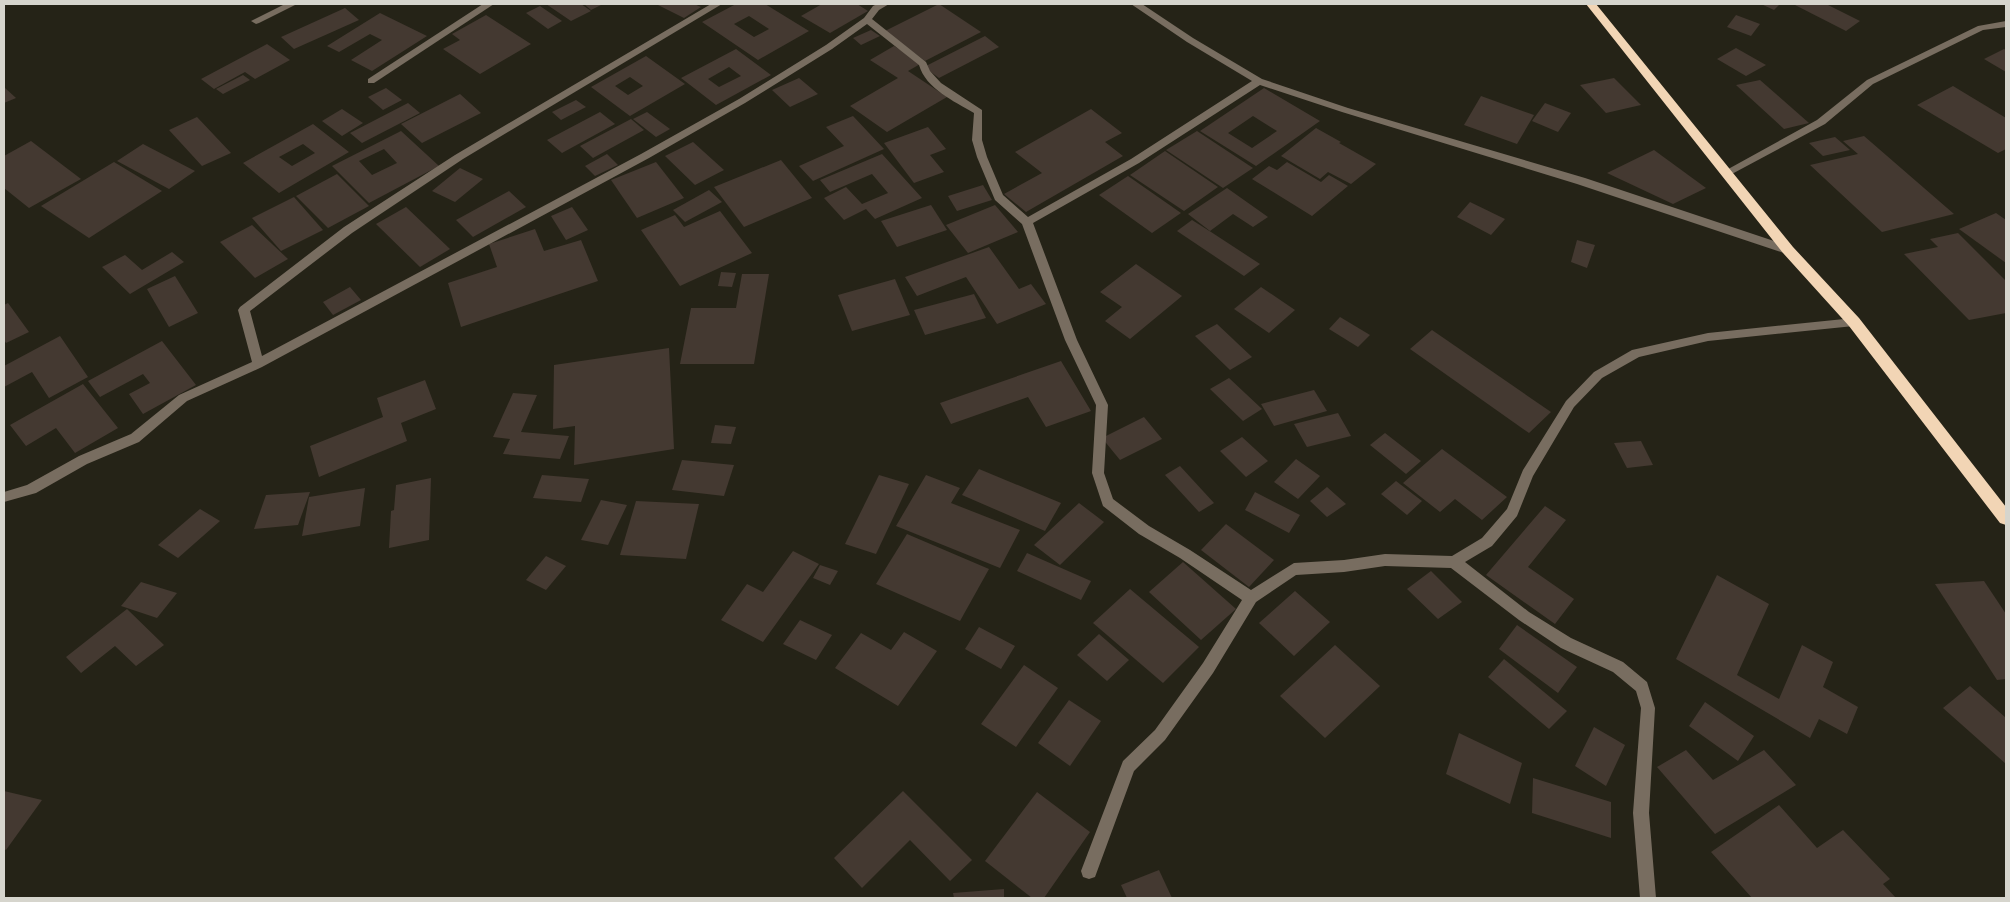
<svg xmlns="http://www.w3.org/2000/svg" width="2010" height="902" font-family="Literata,serif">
  <rect width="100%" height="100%" fill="#252317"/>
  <g fill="#443931" fill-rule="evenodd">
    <polygon points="546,4 581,4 591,11 571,21"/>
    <polygon points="584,4 603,4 591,10"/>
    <polygon points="656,4 694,4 701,7 684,18"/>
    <path d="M736,4H765L809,31L758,60L702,22ZM749,16L769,29L754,37L734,24Z"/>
    <polygon points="822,4 857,4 868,11 830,33 801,16"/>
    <polygon points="939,4 981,32 925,61 885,31"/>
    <polygon points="1761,4 1780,4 1774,10"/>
    <polygon points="1797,4 1826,4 1860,21 1846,31 1795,5"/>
    <polygon points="540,6 562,21 548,29 526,13"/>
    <polygon points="345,8 359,20 294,49 281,37"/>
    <polygon points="380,13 427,36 372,71 351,60 382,40 370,34 339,52 327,46"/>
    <polygon points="486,15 531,44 480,74 443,49 460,40 452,34"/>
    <polygon points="1736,15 1760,24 1751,36 1727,27"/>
    <polygon points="871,30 880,36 861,45 853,38"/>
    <polygon points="985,36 999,47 939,78 924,67"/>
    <polygon points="267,44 290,60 255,79 245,72 214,89 201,79"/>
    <polygon points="894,46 922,63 908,71 947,97 887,132 850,106 898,78 870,60"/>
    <polygon points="1736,48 1766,65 1746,76 1717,59"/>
    <path d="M736,49L771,75L716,105L681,78ZM729,67L741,76L719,87L708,79Z"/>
    <polygon points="2004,49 2006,50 2006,72 1984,59"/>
    <path d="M646,56L685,84L630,116L591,87ZM630,77L643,86L628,95L615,86Z"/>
    <polygon points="243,75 250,80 223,94 216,89"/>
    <polygon points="799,78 818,94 790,107 772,90"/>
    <polygon points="1614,78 1641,105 1606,113 1580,85"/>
    <polygon points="1760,80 1809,123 1784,129 1736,85"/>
    <polygon points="1953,86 2006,118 2006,149 1998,153 1917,105"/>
    <polygon points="4,87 16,98 4,103"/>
    <polygon points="386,88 402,100 383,110 368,97"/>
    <path d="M1264,88L1320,121L1256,166L1200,131ZM1253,116L1277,131L1252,148L1228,133Z"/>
    <polygon points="460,94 481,113 422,143 401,124"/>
    <polygon points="1481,96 1534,115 1517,144 1464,125"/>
    <polygon points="576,100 586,107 561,120 552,112"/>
    <polygon points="408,103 420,113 362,143 350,133"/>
    <polygon points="1545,103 1571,113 1558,132 1532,121"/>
    <polygon points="342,109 363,123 342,136 322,121"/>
    <polygon points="1091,109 1122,133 1105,142 1123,156 1026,212 1004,194 1042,173 1015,152"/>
    <polygon points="600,112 615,124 562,153 547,140"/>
    <polygon points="647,112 670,129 656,137 633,119"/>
    <polygon points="853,116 884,149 813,181 799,166 844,146 826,127"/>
    <polygon points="197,117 231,153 202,166 169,130"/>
    <polygon points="631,119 644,130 593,158 580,146"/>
    <path d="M313,124L349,152L279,193L243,163ZM303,144L315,153L292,166L279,157Z"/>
    <polygon points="928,127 946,149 930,155 944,172 914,183 884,143"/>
    <polygon points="1316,128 1341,142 1339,143 1376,164 1351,184 1328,172 1320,179 1281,156"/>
    <path d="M401,131L439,166L369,203L332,166ZM384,149L397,163L372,175L359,161Z"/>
    <polygon points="1197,131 1253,168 1223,188 1166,150"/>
    <polygon points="1864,136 1954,214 1882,232 1810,165 1858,154 1843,141"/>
    <polygon points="1835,137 1850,150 1823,156 1809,143"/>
    <polygon points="31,141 81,179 29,208 4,188 4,156"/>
    <polygon points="693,142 724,170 695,185 665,156"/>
    <polygon points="143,144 195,171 169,189 117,161"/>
    <polygon points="1654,150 1706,188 1673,204 1607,173"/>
    <polygon points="1165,151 1218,187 1184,211 1130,175"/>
    <polygon points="607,154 618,165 595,176 585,166"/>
    <polygon points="882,154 922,198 875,219 866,209 844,220 824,198 846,187 862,204 888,193 872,174 830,192 820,180"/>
    <polygon points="781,160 812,198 744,227 714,187"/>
    <polygon points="114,162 162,191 89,238 41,206"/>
    <polygon points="656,162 684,198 637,218 611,180"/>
    <polygon points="1287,162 1321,182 1329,175 1348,186 1312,216 1252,179 1269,166 1277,170"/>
    <polygon points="460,168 483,179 455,202 432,191"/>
    <polygon points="337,174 369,206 328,228 296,196"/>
    <polygon points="1128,176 1181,213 1152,233 1099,195"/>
    <polygon points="983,185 992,200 957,211 948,196"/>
    <polygon points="1227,188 1268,217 1253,227 1233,214 1210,231 1188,214"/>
    <polygon points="709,190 722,202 685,222 673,210"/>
    <polygon points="509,191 526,207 473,237 456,220"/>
    <polygon points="294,197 323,230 281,251 252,218"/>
    <polygon points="1470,202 1505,219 1491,235 1457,217"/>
    <polygon points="931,205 947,230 897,247 881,221"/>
    <polygon points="995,205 1018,232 968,253 946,225"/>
    <polygon points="406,207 450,249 420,267 376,224"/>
    <polygon points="572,207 588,230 566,240 551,216"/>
    <polygon points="720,211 752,253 680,286 641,230 675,215 684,227"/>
    <polygon points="1996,213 2006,220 2006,263 1959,229"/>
    <polygon points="1192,220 1211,232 1260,264 1244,276 1177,231"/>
    <polygon points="252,225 288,259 255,278 220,242"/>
    <polygon points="535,229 544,251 581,240 598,281 461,327 448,283 497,267 489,244"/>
    <polygon points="1958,233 2006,281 2006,313 1969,320 1904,254 1938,247 1930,239"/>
    <polygon points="1577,240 1595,245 1587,268 1571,262"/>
    <polygon points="989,247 1019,289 1031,284 1046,304 997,324 966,277 917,296 905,277"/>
    <polygon points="172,252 184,262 130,294 102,267 125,255 142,270"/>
    <polygon points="1136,264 1182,296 1130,339 1105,321 1122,307 1100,292"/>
    <polygon points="721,272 736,273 732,287 718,286"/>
    <polygon points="742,274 769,274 754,364 680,364 691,308 736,308"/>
    <polygon points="175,276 198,313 169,327 147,289"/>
    <polygon points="895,279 910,315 852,331 838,295"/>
    <polygon points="350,287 361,300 333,315 323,302"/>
    <polygon points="1261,287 1295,310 1269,333 1234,309"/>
    <polygon points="974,294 986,318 925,335 914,310"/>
    <polygon points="8,303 29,332 6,343 4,340 4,305"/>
    <polygon points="1340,317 1370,335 1358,347 1329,329"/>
    <polygon points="1217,324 1252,357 1230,370 1195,336"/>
    <polygon points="1432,330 1551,412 1529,433 1410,349"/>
    <polygon points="60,336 88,377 49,398 32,372 4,387 4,366"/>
    <polygon points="162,341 196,385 143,414 129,394 150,383 143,374 100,397 88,381"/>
    <polygon points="669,348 674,449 574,465 575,426 553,429 554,365"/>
    <polygon points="1061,361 1091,411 1046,427 1028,397 951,424 940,403"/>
    <polygon points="1229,378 1262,409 1243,421 1210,389"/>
    <polygon points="425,380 436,409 401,423 407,441 319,477 310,446 383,417 377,398"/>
    <polygon points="83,384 118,428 75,453 56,428 26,446 10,425"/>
    <polygon points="1314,390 1327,411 1274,426 1261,404"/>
    <polygon points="513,393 537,395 521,432 569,436 560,459 503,454 510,439 493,437"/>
    <polygon points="1338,413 1351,436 1307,447 1294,424"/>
    <polygon points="1144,417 1162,439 1120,460 1102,438"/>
    <polygon points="715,425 736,427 731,444 711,443"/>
    <polygon points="1385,433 1421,461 1406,474 1370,445"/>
    <polygon points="1242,437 1268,461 1246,477 1220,451"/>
    <polygon points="1641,441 1653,465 1627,468 1614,443"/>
    <polygon points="1442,449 1507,497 1482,520 1455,499 1440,512 1403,483"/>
    <polygon points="1296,459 1320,476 1298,499 1274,482"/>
    <polygon points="682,460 734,465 724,496 672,490"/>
    <polygon points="1180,466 1214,503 1199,512 1165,475"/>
    <polygon points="979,469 1061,503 1045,531 962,495"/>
    <polygon points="542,475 589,479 581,502 533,498"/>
    <polygon points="879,475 909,484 876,554 845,544"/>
    <polygon points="926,475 960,488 951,503 1020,530 1000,568 896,526"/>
    <polygon points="431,478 429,540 389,548 391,511 394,510 396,485"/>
    <polygon points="1396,481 1422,501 1407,515 1381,494"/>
    <polygon points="1327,487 1346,504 1327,517 1310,501"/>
    <polygon points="365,488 360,526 302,536 309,497"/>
    <polygon points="310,492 298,525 254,529 266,495"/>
    <polygon points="1255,492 1300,515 1289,533 1245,510"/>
    <polygon points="601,500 627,505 608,545 581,540"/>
    <polygon points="636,501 699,504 686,559 620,555"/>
    <polygon points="1079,503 1104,522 1060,565 1034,545"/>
    <polygon points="1545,506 1566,520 1528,567 1574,599 1555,624 1486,575"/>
    <polygon points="200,509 220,521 178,558 158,545"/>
    <polygon points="1226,524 1274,560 1249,587 1201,550"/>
    <polygon points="907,534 989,569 960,621 876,584"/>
    <polygon points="793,551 819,564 763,642 721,620 747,584 763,592"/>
    <polygon points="1027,553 1091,581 1081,600 1017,571"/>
    <polygon points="546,556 566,566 546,590 526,580"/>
    <polygon points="1183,562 1236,609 1201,640 1149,592"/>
    <polygon points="820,565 838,571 830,585 813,578"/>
    <polygon points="1431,571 1462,602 1438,619 1407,589"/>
    <polygon points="1717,575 1769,604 1737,675 1779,699 1802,645 1833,662 1823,687 1858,707 1847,734 1819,719 1810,738 1676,659"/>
    <polygon points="1984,581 2006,614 2006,679 1997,680 1935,584"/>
    <polygon points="141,582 177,593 157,618 121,606"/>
    <polygon points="1130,589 1199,647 1163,683 1093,623"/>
    <polygon points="1295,591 1330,622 1294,656 1259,623"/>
    <polygon points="127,609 164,645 136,666 115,646 81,673 66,657"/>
    <polygon points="800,620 832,635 816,660 783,644"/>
    <polygon points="1517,625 1577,667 1558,693 1499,649"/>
    <polygon points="979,627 1015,646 1001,669 965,649"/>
    <polygon points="904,632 937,651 898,706 835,668 861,633 891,650"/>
    <polygon points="1099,634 1129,660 1107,681 1077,655"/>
    <polygon points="1335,645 1380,686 1325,738 1280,696"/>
    <polygon points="1504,659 1567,711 1549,729 1488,677"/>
    <polygon points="1024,665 1058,688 1016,747 981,724"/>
    <polygon points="1970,686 2006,718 2006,764 1943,708"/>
    <polygon points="1069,700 1101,721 1070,766 1038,743"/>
    <polygon points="1705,702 1754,736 1738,761 1689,726"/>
    <polygon points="1594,727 1625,745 1606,786 1575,766"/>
    <polygon points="1459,733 1522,763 1510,804 1446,774"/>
    <polygon points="1686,750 1713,780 1764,750 1796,785 1715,834 1657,767"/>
    <polygon points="1533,778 1611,802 1611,838 1532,813"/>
    <polygon points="4,791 42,800 6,850 4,849"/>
    <polygon points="903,791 972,860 950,881 910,840 862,888 834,858"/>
    <polygon points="1037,792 1090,832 1044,898 1032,898 985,861"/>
    <polygon points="1779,805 1817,848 1843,830 1890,879 1883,884 1896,898 1752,898 1711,852"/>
    <polygon points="1159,870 1172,898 1127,898 1121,885"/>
    <polygon points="1004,889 1004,898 954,898 953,893"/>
  </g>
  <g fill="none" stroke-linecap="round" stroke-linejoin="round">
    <g fill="#786d60" fill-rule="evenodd">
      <polygon points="285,4 297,4 259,23 256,24 251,21"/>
      <polygon points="483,4 494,4 374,83 368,83 368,79"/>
      <path d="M711,4H722L463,159L352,233L250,311L262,356L641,154L739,99L826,45L864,18L873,6L877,4H889L879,10L872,19L926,62L930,71L941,83L982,110V140L987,157L1003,195L1028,217L1131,159L1252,81L1187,42L1131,4H1142L1193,38L1262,79L1348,108L1585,178L1792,247L1793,250L1792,253H1784L1577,184L1342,112L1260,85L1139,163L1033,223L1077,340L1108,405L1104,473L1113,499L1149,526L1190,550L1251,590L1294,563L1344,560L1385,554L1452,556L1482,538L1507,509L1523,470L1566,401L1594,372L1632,350L1708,333L1854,318L1858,319L1860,322L1858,325L1854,326L1708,341L1639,357L1602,378L1574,407L1533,476L1517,516L1492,546L1465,562L1529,612L1571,638L1623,662L1647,682L1655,708L1649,813L1656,898H1640L1633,813L1641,708L1636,691L1613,672L1561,648L1519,620L1451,568L1385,566L1344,572L1296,575L1256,602L1213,673L1165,740L1134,771L1095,877L1089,879L1083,877L1081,871L1123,761L1155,730L1203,663L1242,600L1180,558L1139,534L1103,506L1092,473L1096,405L1065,340L1022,224L995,200L977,157L972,140L974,113C954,101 926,89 919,65L867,24L832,49L745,103L649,158L262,367L187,401L139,442L87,464L36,493L4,502V492L27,485L79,456L131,434L179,395L252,362L238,310L240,307L344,227L455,155Z"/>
      <polygon points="2006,21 2006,27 1983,30 1873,84 1825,124 1730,175 1726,177 1721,173 1817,120 1867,80 1978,26"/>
    </g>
    <polygon fill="#f2d5b5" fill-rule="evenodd" points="1586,4 1596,4 1793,247 1859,318 2006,507 2006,525 2000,523 1849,326 1783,253"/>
  </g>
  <rect width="2010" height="902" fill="none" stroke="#d6d5cd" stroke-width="10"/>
</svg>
